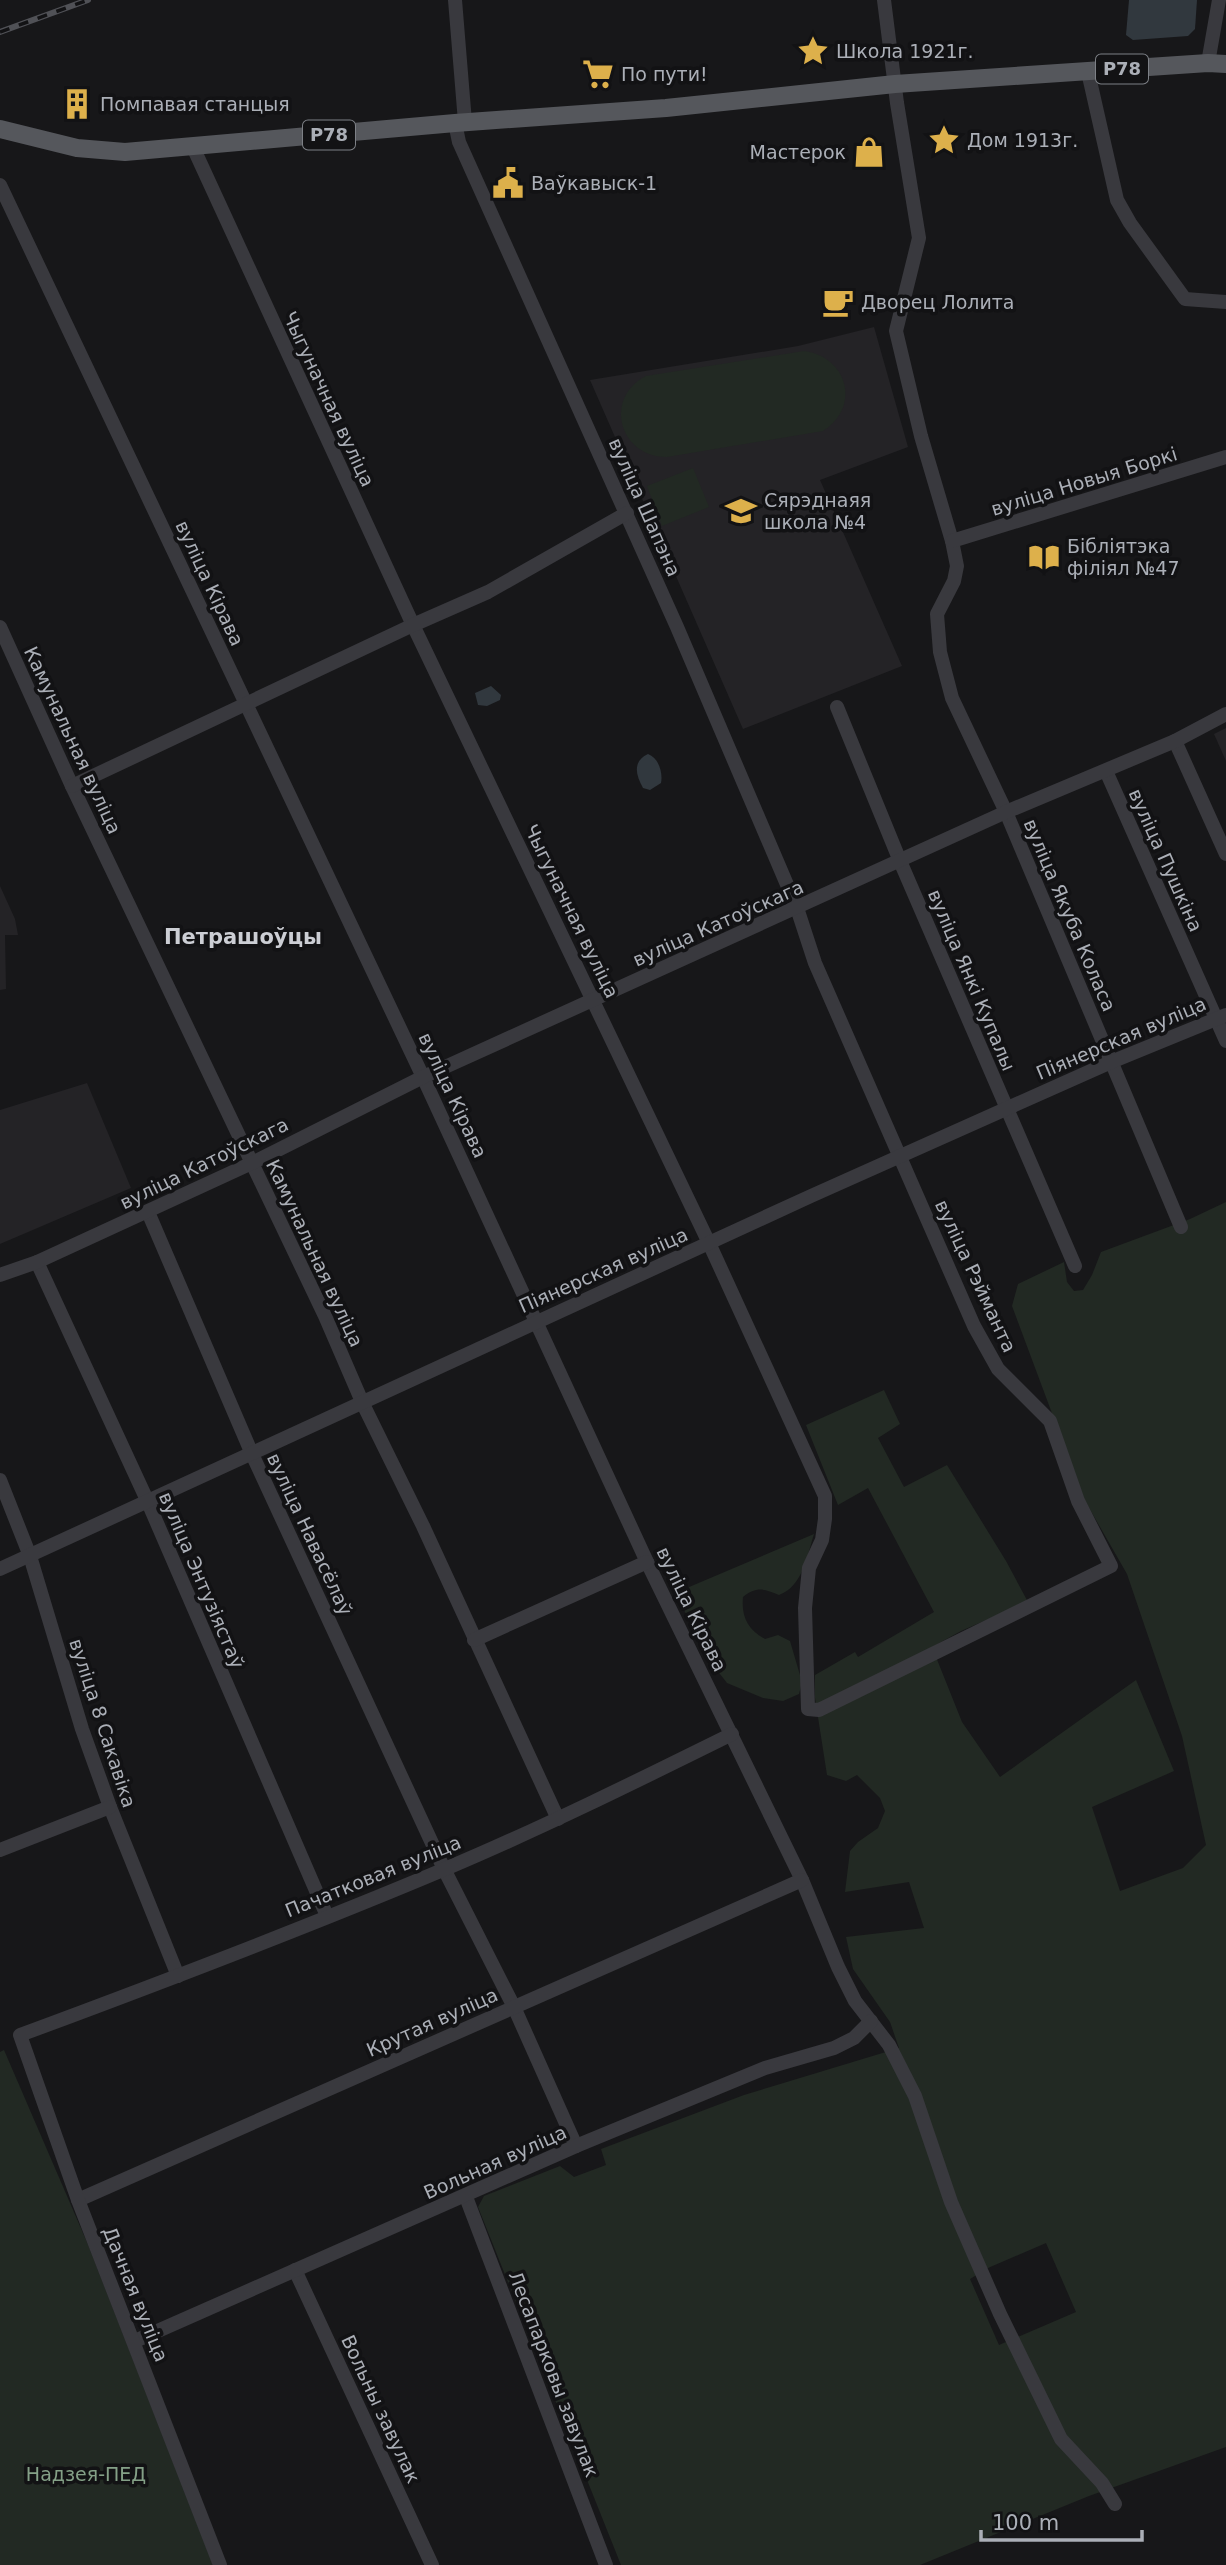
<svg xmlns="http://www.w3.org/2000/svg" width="1226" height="2565" font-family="'DejaVu Sans',sans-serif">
  <rect width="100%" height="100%" fill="#171719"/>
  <g fill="#242326">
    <polygon points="874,327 908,447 820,480 902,666 743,729 590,380 798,346"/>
    <polygon points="1226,728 1226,761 1214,734"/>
    <polygon points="0,886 15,919 18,935 5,935 6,989 0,990"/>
    <polygon points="87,1083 131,1188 0,1244 0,1110"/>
  </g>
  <g fill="#222923" fill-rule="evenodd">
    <path d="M804,351C848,357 861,407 823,431L667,457C619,457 603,398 646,376Z"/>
    <polygon points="693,468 709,507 662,526 647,486"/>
    <path d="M1226,1202V2447L1089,2496L920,2565H621L478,2207L484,2196L560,2166L574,2177L606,2165L601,2149L744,2095L899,2048L890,2022L853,1969L846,1937L924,1928L909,1882L845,1892L850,1851L858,1842L878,1828L885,1811L880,1798L857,1775L846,1781L827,1775L815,1698V1675L855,1652L858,1657L934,1612L868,1488L838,1505L806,1425L884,1390L900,1424L878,1438L904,1487L947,1465L1006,1561L1028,1602L961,1631L932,1647L962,1722L1000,1777L1136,1680L1174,1771L1092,1807L1120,1891L1183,1868L1206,1845L1182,1736L1127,1574L1084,1499L1012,1306L1018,1284L1064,1262L1067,1282L1074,1291L1083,1290L1092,1275L1101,1252L1190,1219ZM1046,2243L1076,2312L999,2345L970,2279L988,2268Z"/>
    <path d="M814,1534C807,1556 803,1586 779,1595C763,1588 756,1587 743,1597C741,1617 748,1630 765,1639L778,1635L790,1641L802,1682L799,1694L783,1701L763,1698L727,1683L713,1665L675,1593Z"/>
    <polygon points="4,2050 89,2247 213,2565 0,2565 0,2052"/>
  </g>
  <g fill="#31383e">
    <polygon points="1129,0 1197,0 1195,29 1188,36 1133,40 1126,35"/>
    <polygon points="491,686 501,695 500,700 487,706 478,705 475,693"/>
    <path d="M648,754C659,758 663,773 661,783L650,790L643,788C635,774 633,761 648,754Z"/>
  </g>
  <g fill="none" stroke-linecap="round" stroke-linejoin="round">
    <g stroke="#39393e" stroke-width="14">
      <polyline points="455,0 465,122"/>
      <polyline points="884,0 897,103 919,238 896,331 921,436 952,541 957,566 954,581 937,614 940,652 952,698 1006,812 1181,1227"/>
      <polyline points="1208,63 1219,0"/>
      <polyline points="1088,72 1117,200 1130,223 1185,299 1226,302"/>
      <polyline points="193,147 413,625 709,1243 825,1496 825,1519 822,1540 809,1568 805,1608 808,1709 819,1710 1111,1566 1078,1501 1050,1421 998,1369 974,1326 815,963 797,908 677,627 459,142 455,123"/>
      <polyline points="0,185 423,1077 647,1562 802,1880 838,1967 855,2001 889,2045 915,2096 951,2202 1000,2314 1061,2439 1102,2483 1115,2504"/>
      <polyline points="952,541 1226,457"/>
      <polyline points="0,627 72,786 325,1316 363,1404 423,1526 558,1819"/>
      <polyline points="837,707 900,861 1075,1266"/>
      <polyline points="1175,741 1226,854"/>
      <polyline points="1106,771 1226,1041"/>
      <polyline points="72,786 413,625 488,592 627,513"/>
      <polyline points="148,1212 252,1454 444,1869 514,2007 576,2146"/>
      <polyline points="37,1262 147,1500 327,1916"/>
      <polyline points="0,1275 37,1262 252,1163 423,1077 1006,812 1175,741 1226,714"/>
      <polyline points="0,1480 30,1556 82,1729 110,1807 178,1976"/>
      <polyline points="0,1569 811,1196 1111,1062 1226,1015"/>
      <polyline points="474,1640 647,1562"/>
      <polyline points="0,1850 110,1807"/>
      <polyline points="466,2197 606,2565"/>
      <polyline points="78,2200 802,1880"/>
      <polyline points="295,2270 432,2565"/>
      <polyline points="135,2341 576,2146 765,2068 834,2048 854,2038 871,2021"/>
      <path d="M220,2565L78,2200L20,2035C163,1982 305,1928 445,1869C542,1828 637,1781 732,1734"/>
    </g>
    <polyline stroke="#55575c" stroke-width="18" points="0,129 77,148 125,152 455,123 666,108 895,84 1208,63 1226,64"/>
    <defs>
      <polyline id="rail" points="0,32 88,0"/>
    </defs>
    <use href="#rail" stroke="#505156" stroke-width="6"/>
    <use href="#rail" stroke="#121214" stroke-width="3.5" stroke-dasharray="10" stroke-linecap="butt"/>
  </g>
  <defs>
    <symbol id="sight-bare" viewBox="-9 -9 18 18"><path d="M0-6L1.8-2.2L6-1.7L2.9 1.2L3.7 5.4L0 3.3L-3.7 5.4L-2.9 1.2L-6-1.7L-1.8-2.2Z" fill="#ddb04b" stroke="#121214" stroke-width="2.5" paint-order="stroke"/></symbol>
    <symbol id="supermarket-bare" viewBox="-9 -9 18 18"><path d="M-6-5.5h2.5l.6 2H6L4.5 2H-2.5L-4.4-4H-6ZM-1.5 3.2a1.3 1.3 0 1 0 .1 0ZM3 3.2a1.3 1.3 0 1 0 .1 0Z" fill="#ddb04b" stroke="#121214" stroke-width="2.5" paint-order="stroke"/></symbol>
    <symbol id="building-bare" viewBox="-9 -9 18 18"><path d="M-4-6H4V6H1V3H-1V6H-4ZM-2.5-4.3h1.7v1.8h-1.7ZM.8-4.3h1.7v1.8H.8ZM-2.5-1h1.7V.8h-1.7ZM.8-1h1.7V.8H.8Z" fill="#ddb04b" stroke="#121214" stroke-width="2.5" paint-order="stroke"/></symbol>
    <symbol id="shop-bare" viewBox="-9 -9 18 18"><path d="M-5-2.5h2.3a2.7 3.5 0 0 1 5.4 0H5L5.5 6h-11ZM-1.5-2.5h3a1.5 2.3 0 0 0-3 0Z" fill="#ddb04b" stroke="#121214" stroke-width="2.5" paint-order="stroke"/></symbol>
    <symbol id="civic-bare" viewBox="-9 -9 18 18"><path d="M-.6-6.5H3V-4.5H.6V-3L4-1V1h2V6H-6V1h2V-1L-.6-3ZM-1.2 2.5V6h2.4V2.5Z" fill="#ddb04b" stroke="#121214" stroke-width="2.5" paint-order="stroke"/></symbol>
    <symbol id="cafe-bare" viewBox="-9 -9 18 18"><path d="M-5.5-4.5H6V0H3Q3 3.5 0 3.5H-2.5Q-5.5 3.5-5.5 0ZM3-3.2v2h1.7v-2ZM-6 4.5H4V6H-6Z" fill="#ddb04b" stroke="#121214" stroke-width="2.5" paint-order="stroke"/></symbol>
    <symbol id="school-bare" viewBox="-9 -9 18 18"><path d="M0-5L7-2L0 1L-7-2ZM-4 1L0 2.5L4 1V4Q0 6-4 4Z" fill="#ddb04b" stroke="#121214" stroke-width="2.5" paint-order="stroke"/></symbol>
    <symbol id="library-bare" viewBox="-9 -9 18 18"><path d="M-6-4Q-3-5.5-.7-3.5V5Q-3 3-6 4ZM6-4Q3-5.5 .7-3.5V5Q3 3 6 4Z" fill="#ddb04b" stroke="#121214" stroke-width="2.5" paint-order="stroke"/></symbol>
  </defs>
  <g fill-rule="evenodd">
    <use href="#sight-bare" x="791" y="29" width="44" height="44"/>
    <use href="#supermarket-bare" x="576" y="52" width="44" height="44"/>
    <use href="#building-bare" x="55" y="82" width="44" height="44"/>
    <use href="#sight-bare" x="922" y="118" width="44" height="44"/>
    <use href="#shop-bare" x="847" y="130" width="44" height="44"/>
    <use href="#civic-bare" x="486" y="161" width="44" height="44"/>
    <use href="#cafe-bare" x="816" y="280" width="44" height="44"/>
    <use href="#school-bare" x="719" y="489" width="44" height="44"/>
    <use href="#library-bare" x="1022" y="535" width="44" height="44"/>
  </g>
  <g text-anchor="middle" stroke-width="7" stroke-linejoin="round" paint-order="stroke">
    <g fill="#121214" stroke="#7d8086" stroke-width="2">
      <rect x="1096" y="54.5" width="52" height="29" rx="5"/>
      <rect x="303" y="120.5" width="52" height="29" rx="5"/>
    </g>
    <g font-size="18" font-weight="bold" fill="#abafb7">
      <text x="1122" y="75">Р78</text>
      <text x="329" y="141">Р78</text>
    </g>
    <g font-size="19" fill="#abafb7" stroke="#121214" text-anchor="start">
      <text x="836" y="58">Школа 1921г.</text>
      <text x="621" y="81">По пути!</text>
      <text x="100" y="111">Помпавая станцыя</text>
      <text x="967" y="147">Дом 1913г.</text>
      <text x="846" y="159" text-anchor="end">Мастерок</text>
      <text x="531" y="190">Ваўкавыск-1</text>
      <text x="861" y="309">Дворец Лолита</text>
      <text x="764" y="507">Сярэднаяя<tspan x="764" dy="22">школа №4</tspan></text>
      <text x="1067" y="553">Бібліятэка<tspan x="1067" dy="22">філіял №47</tspan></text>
    </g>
    <g font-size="19" fill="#abafb7" stroke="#121214">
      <text transform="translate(329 399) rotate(65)" y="7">Чыгуначная вуліца</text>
      <text transform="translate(1084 481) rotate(-17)" y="7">вуліца Новыя Боркі</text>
      <text transform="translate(645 507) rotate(66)" y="7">вуліца Шапэна</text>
      <text transform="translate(210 583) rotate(65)" y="7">вуліца Кірава</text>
      <text transform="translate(73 740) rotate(65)" y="7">Камунальная вуліца</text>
      <text transform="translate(1166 860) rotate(66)" y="7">вуліца Пушкіна</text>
      <text transform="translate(572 911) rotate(64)" y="7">Чыгуначная вуліца</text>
      <text transform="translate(1070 915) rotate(67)" y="7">вуліца Якуба Коласа</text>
      <text transform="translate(718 923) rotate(-24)" y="7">вуліца Катоўскага</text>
      <text transform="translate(972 980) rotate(67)" y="7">вуліца Янкі Купалы</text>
      <text transform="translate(1121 1038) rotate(-23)" y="7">Піянерская вуліца</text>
      <text transform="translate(453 1095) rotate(65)" y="7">вуліца Кірава</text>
      <text transform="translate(204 1163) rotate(-26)" y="7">вуліца Катоўскага</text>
      <text transform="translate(315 1253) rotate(65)" y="7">Камунальная вуліца</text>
      <text transform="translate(603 1270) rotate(-24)" y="7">Піянерская вуліца</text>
      <text transform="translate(976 1276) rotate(65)" y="7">вуліца Рэйманта</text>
      <text transform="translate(310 1534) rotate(65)" y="7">вуліца Навасёлаў</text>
      <text transform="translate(202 1580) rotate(67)" y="7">вуліца Энтузіястаў</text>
      <text transform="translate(692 1609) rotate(64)" y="7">вуліца Кірава</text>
      <text transform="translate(103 1723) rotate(72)" y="7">вуліца 8 Сакавіка</text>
      <text transform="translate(373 1876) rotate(-22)" y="7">Пачатковая вуліца</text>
      <text transform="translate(432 2022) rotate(-24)" y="7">Крутая вуліца</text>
      <text transform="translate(495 2162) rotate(-24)" y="7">Вольная вуліца</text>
      <text transform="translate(136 2294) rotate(68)" y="7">Дачная вуліца</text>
      <text transform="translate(554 2374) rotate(69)" y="7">Лесапарковы завулак</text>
      <text transform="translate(381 2409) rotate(65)" y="7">Вольны завулак</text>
    </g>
    <g font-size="19" fill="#84a087" stroke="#121214">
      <text x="86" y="2481">Надзея-ПЕД</text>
    </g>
    <g font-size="21" font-weight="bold" fill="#ccced4" stroke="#121214">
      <text x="243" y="944">Петрашоўцы</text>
    </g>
  </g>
  <path d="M981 2530v10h161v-10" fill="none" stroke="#abafb7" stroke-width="3.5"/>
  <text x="992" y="2530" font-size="21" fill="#abafb7" stroke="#121214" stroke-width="5" paint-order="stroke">100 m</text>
</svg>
